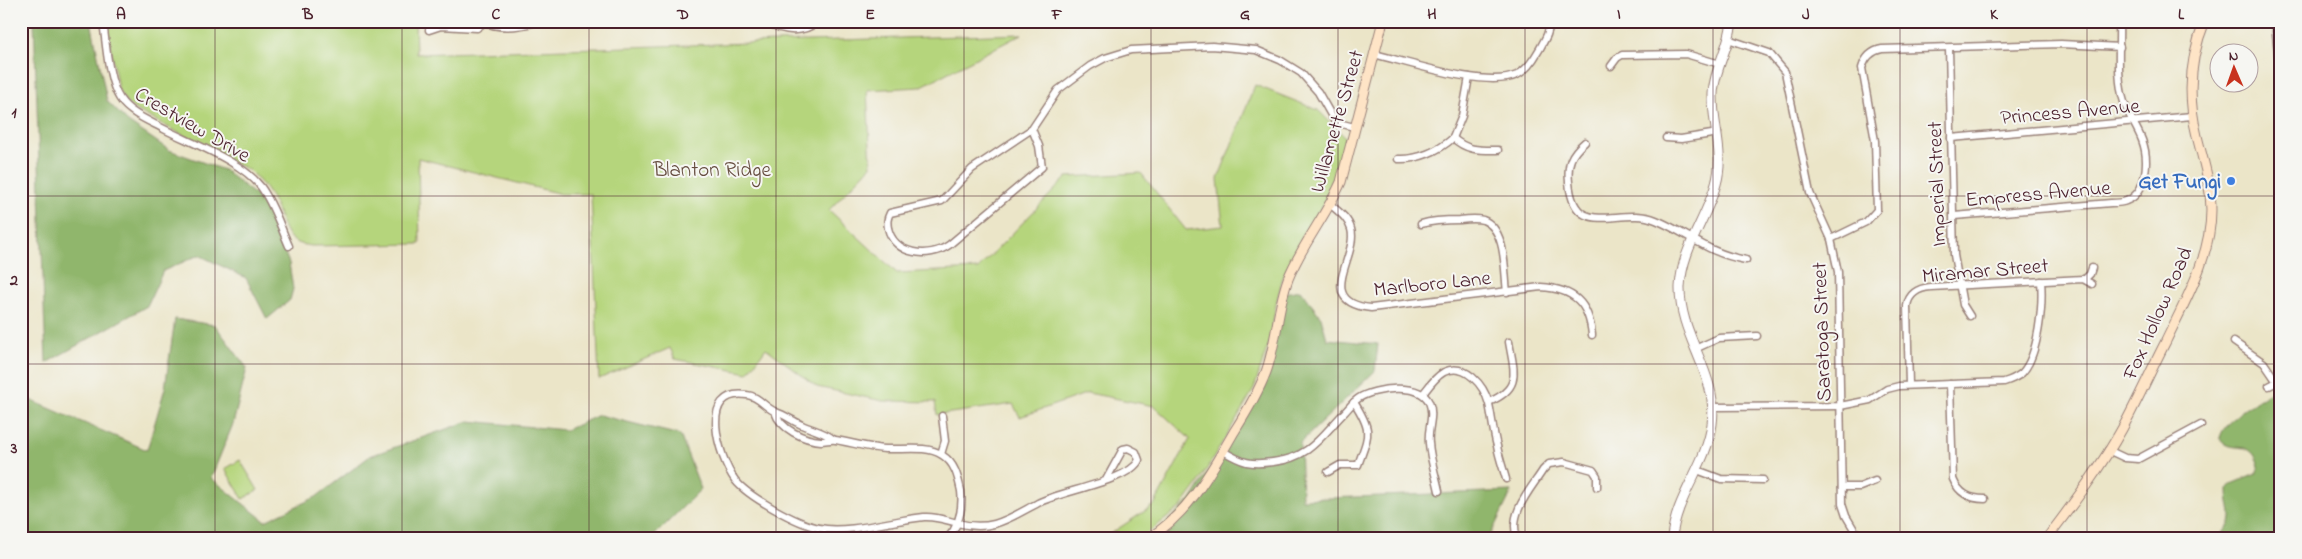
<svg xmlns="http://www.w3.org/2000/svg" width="2302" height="559" font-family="'Indie Flower',sans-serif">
  <rect width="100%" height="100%" fill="#f6f6f2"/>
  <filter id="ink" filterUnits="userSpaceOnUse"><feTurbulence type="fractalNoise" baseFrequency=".02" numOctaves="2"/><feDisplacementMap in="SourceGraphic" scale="10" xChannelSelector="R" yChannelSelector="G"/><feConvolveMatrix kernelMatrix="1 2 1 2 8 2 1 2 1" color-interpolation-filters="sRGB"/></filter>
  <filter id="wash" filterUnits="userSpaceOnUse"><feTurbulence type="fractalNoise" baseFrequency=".0096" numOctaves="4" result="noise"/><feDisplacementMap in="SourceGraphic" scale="20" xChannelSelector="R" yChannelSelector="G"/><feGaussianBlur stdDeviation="1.12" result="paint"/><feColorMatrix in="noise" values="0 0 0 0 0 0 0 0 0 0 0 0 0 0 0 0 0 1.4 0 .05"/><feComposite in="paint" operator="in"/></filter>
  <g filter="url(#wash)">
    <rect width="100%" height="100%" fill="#ebe5c8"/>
    <g fill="#b5d57c" stroke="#807a54">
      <path d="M106,21H415L416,54L1022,34L920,87L867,90L871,166L829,210L897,273L978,269L1067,177L1141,173L1186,230L1223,226L1218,179L1255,85L1318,110L1347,139L1330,194L1301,240L1283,277L1276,304L1270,339L1254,389L1198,484L1181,507L1141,538H1104L1154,505L1190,439L1154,406L1088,393L1020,417L1013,404L937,415L935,402L883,401L817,387L766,348L748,373L675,359L670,348L599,379L591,194H561L418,158L420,244L312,246C303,245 293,243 288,235C283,228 280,217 277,209C271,194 261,182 250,171L138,111L127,104L118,89Z"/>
      <polygon points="240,460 258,490 243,499 225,469"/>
    </g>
    <g fill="#90b66c" stroke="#6d6a4c">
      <polygon points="34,21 91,21 107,101 128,122 169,150 224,170 263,201 289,263 293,289 290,300 267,319 246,278 199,255 163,271 147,306 46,363"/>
      <polygon points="1300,290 1321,317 1327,339 1378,344 1375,371 1300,443 1302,499 1512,491 1489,538 1150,538 1191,500 1258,392 1284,293"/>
      <polygon points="175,319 215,325 247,368 233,424 211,478 265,521 316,497 370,456 469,421 566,430 599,415 680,435 701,489 654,536 611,538 21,538 21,396 147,450 165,388"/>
      <path d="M2281,387V538H2216C2240,522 2228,512 2228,490L2232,484L2256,474L2259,466C2251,436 2231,456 2220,438C2223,420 2264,394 2281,387Z"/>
    </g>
  </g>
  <g filter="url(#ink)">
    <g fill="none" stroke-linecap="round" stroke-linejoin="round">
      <defs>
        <g id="minor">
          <path d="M103,21C106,43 108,81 120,99C129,113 149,121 164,129C193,144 240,160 261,187C274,205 280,226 289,246"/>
          <path d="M483,21C500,31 523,26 540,21"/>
          <path d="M765,21C783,32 801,35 819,21"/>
          <polyline points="2276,21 2276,34 2281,83"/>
          <polyline points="429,30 441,26 477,28 485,22"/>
          <polyline points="1728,39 1769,53 1785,72 1810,193 1831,239 1838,272 1842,504 1846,516 1859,538"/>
          <polyline points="1949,48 1954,255 1963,305 1970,316"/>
          <path d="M1374,54C1408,62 1486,89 1517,75C1527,70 1534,59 1539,50C1544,41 1550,32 1550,21"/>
          <polyline points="1611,66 1617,58 1622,55 1686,54 1720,64"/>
          <path d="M1032,129L1039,146L1042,167L949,245C929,259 894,255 888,228C887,222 887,219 890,213L942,201L972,169L1032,129L1058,90L1090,66L1105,58L1131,50L1212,46L1256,50L1280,60L1301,73L1318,92L1335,122L1354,127"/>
          <polyline points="1453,138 1462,116 1469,77"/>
          <polyline points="1666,138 1681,139 1718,133"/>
          <polyline points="1951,138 2192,116"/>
          <path d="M1585,142C1571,154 1567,163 1569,182C1574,242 1620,205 1656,220C1690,234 1706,253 1746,260"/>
          <path d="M1398,159C1417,160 1439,151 1453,138C1467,151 1480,150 1498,150"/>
          <path d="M1331,205C1339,212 1348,218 1351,229C1359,256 1313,302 1371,308L1541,287C1574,289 1589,303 1592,335"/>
          <path d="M1954,216L2111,203C2115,203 2122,203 2126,201C2148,193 2149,158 2142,140C2137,127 2128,115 2124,102C2116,77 2120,47 2119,21"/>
          <path d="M1421,224C1434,220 1447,220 1460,220C1468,219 1476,218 1483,220C1507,229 1504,271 1507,292"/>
          <path d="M1831,239L1866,222L1877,210L1875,141L1862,68C1865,58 1871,51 1882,49L2061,44L2120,47"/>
          <polyline points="2085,279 2090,274 2092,268"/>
          <polyline points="2234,342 2264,363 2277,382"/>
          <polyline points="1695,349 1719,338 1757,336"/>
          <path d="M1950,384L1953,479C1959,494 1970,499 1985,499"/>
          <path d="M1909,385L1907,306C1909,293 1919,288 1931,287L2083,279L2092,284"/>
          <polyline points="2269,386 2281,380"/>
          <path d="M1423,394C1429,386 1435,377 1444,372C1465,362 1484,385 1489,404C1492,417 1493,432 1497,446C1499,457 1503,468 1506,479"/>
          <path d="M1489,402C1522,388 1514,372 1509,342"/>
          <path d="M1714,407L1840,406L1870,400L1887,389L1899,386L2004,382C2011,380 2017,377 2022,373C2039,355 2043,304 2041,281"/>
          <path d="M775,412C780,429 804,440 821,441C826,441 831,439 836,440C853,443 869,448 885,449C903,450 927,445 942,455C955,463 958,477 961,491C963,509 960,524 948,538"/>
          <path d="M833,439C824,432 813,430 802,425C793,421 785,415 776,412C765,408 759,396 747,395C697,388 719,458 735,480C748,497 798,524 819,528C847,534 894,520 924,517C936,516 945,520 957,523C992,532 1008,519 1038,503C1060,491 1130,481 1139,460L1136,452L1128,448L1123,449L1106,480"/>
          <polyline points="2108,450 2125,458 2138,459 2201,425"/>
          <path d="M1223,451C1243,463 1250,465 1273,462C1309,458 1320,438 1343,414C1348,409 1353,402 1359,398C1374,388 1420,382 1429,402C1435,416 1427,429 1429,443C1430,459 1436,476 1439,491"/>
          <polyline points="941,454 945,441 942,416"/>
          <polyline points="1697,470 1721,479 1763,480"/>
          <path d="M1328,472L1340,465H1358C1369,434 1373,432 1354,402"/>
          <polyline points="1842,487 1860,487 1875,481"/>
          <path d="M1517,538C1508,513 1531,489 1543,470L1549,464L1564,462L1593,470L1597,476V487"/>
        </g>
        <path id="tertiary" d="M1672,538C1675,498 1707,464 1712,424C1719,374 1679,337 1680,287C1682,248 1706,220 1716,184C1725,153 1712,125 1713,94C1714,69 1730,46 1732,21"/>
        <g id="secondary">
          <path d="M1149,538C1189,513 1211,472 1234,432C1246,413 1258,393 1266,372C1277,342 1277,309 1288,279C1302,244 1326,216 1341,182L1383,21"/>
          <path d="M2047,538C2074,503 2101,467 2122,429C2138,400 2151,370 2166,341C2186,299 2211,257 2211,210C2211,183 2203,161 2197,136C2187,96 2189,59 2205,21"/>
        </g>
      </defs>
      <use href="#minor" stroke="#9a827a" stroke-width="9"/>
      <use href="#tertiary" stroke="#9a827a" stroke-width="11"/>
      <use href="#secondary" stroke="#9a827a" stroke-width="11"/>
      <use href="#minor" stroke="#fff" stroke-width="6"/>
      <use href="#tertiary" stroke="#fff" stroke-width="9"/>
      <use href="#secondary" stroke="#fee4c6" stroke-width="9"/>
    </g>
  </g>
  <path fill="none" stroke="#4a1f2b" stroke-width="1" stroke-opacity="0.55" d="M215,21V538M402,21V538M589,21V538M776,21V538M964,21V538M1151,21V538M1338,21V538M1525,21V538M1713,21V538M1900,21V538M2087,21V538M21,196H2281M21,364H2281"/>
  <circle fill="#3f7fe0" stroke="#f6f6f2" stroke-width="2" cx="2231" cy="181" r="5"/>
  <g text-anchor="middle" stroke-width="4" stroke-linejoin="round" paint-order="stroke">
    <g font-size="21" fill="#4a1f2b" stroke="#f6f6f2">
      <text transform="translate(2070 111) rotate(-5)" y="7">Princess Avenue</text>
      <text transform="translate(1336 121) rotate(-74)" y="7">Willamette Street</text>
      <text transform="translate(193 124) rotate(30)" y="7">Crestview Drive</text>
      <text transform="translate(1936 184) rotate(-92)" y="7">Imperial Street</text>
      <text transform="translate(2038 193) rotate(-5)" y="7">Empress Avenue</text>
      <text transform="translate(1985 270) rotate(-5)" y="7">Miramar Street</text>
      <text transform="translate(1432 283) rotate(-6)" y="7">Marlboro Lane</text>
      <text transform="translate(2157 313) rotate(-66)" y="7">Fox Hollow Road</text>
      <text transform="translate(1821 332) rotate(-92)" y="7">Saratoga Street</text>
    </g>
    <g font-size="21" fill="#654c3f" stroke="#f6f6f2">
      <text x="712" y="176">Blanton Ridge</text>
    </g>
    <g font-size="21" font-weight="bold" fill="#366cbe" stroke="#f6f6f2" text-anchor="end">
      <text x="2221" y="188">Get Fungi</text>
    </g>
  </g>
  <rect width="2302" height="559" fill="none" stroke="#f6f6f2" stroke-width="55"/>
  <g transform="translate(2234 68) rotate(358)"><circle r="24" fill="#f6f6f2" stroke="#b1a0a2"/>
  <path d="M0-4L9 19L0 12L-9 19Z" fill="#c8321e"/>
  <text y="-8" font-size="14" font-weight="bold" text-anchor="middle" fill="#4a1f2b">N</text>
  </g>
  <rect x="28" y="28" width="2246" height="504" fill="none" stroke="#4a1f2b" stroke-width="2"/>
  <g font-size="16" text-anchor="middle" font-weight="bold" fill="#4a1f2b">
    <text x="121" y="19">A</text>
    <text x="308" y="19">B</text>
    <text x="496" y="19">C</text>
    <text x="683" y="19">D</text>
    <text x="870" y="19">E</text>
    <text x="1057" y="19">F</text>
    <text x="1245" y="19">G</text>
    <text x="1432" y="19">H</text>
    <text x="1619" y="19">I</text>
    <text x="1806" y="19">J</text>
    <text x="1994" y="19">K</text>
    <text x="2181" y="19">L</text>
    <text x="14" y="117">1</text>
    <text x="14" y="285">2</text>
    <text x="14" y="453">3</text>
  </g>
</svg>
